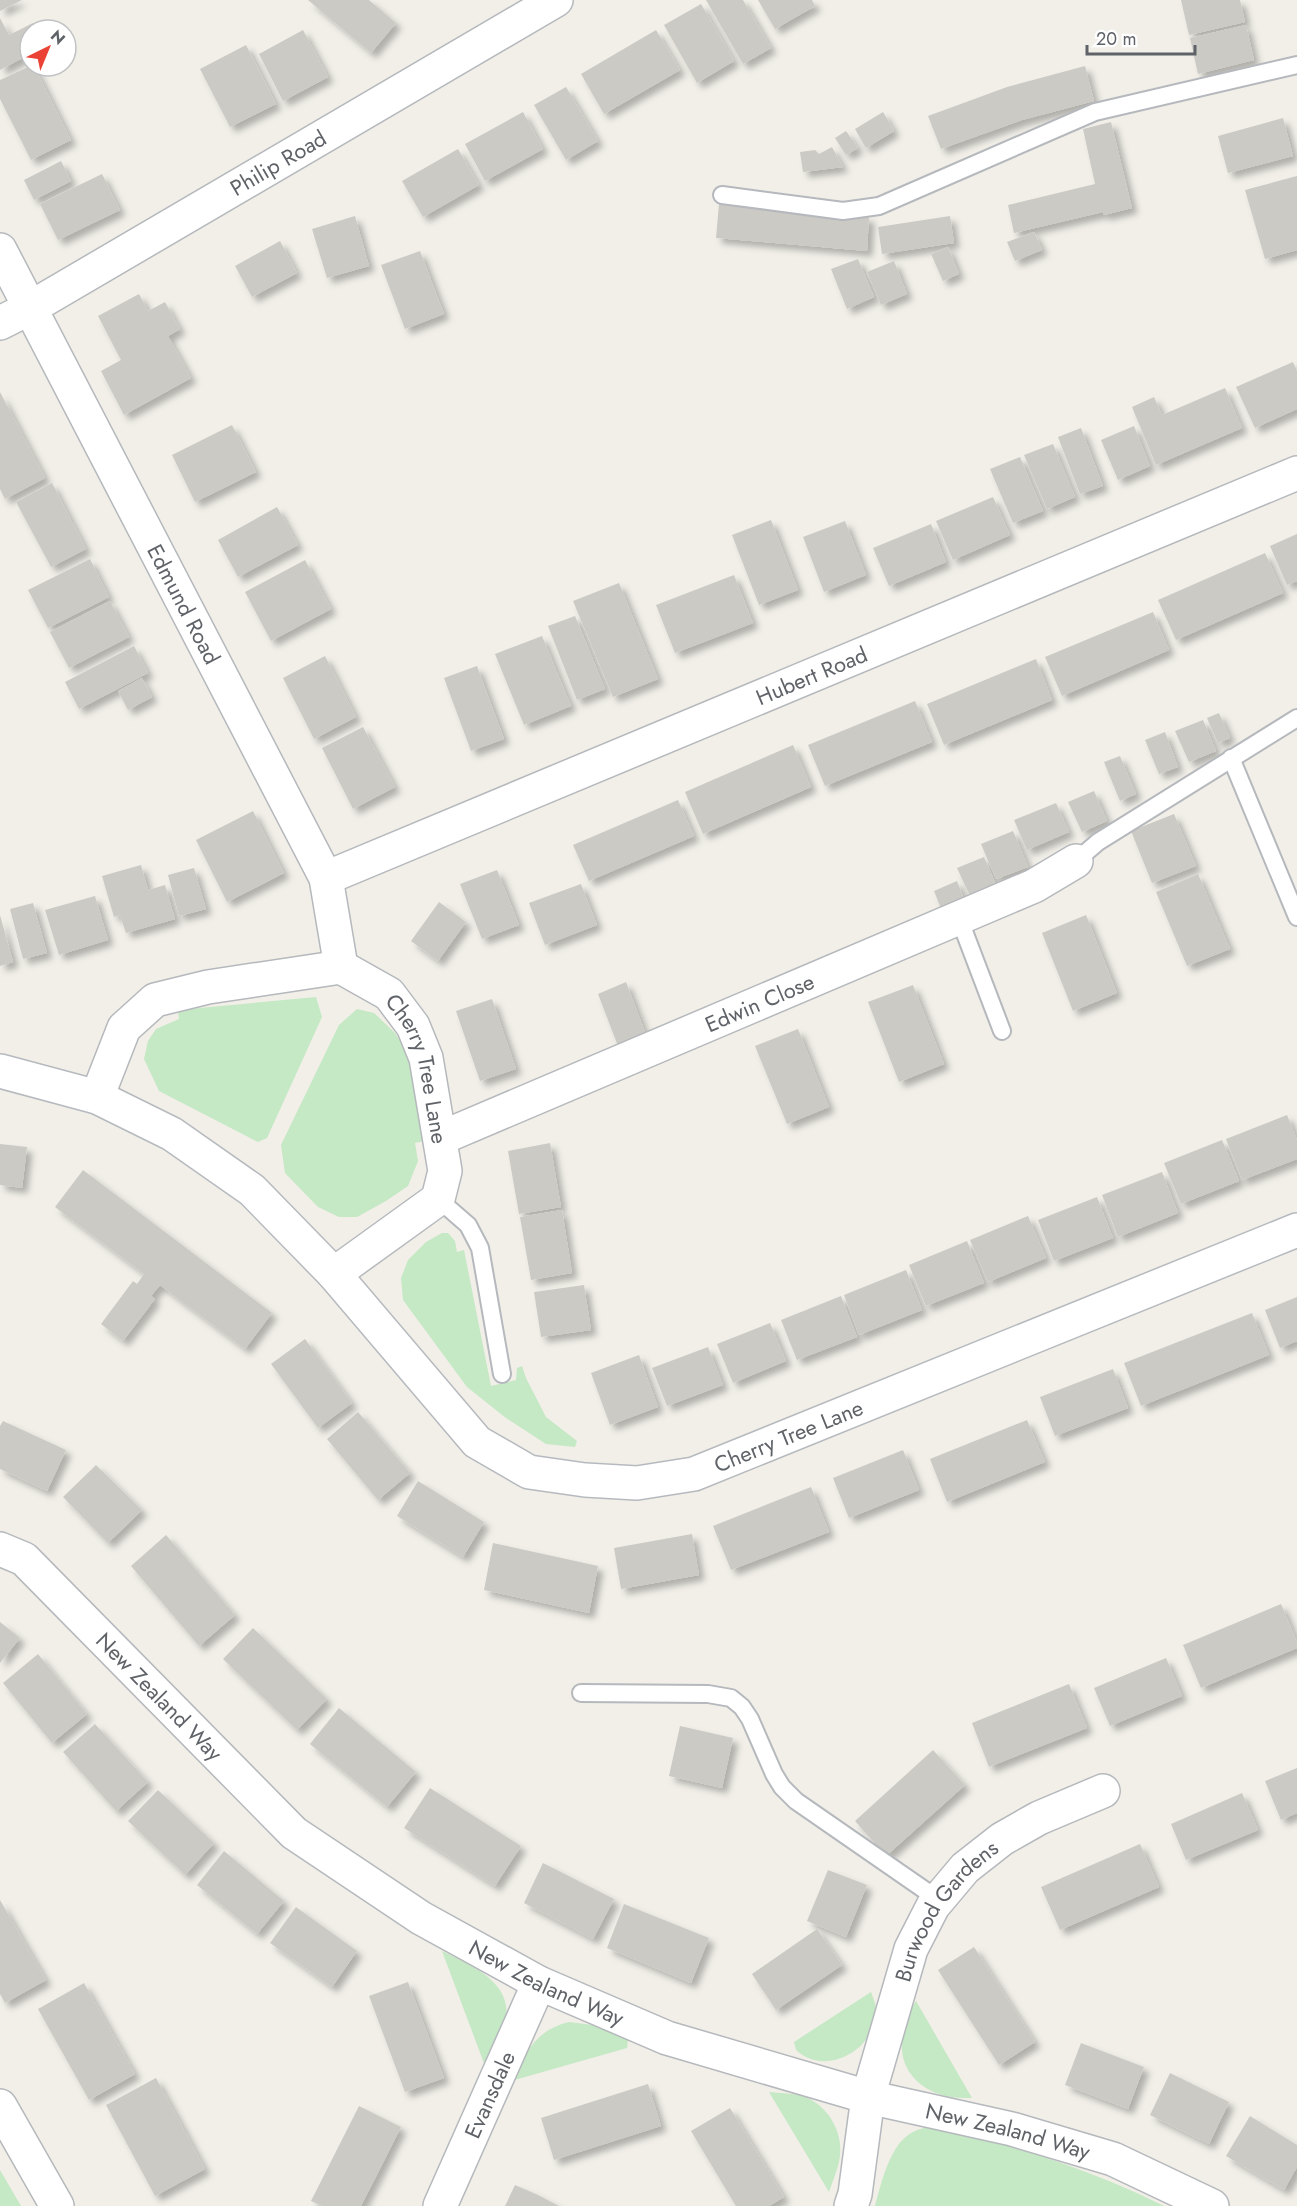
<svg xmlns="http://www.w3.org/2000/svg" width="1297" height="2206" font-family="Jost,sans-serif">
  <defs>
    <filter id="shadow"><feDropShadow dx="5.5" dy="5.5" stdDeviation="3" flood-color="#0004"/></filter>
  </defs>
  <rect width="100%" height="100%" fill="#f1efe8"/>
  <g fill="#c5e8c5">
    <polygon points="316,997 322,1017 267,1138 258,1142 159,1091 144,1059 148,1041 156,1029 179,1019 178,1010"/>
    <polygon points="357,1009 374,1013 395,1033 406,1050 412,1066 424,1141 415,1143 418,1161 408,1186 386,1201 357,1217 339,1217 318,1207 285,1173 281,1145 339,1025"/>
    <polygon points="442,1233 448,1233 455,1241 457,1252 464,1250 491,1386 516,1380 517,1368 522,1366 526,1378 546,1417 577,1441 575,1447 546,1444 506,1418 467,1387 403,1300 401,1278 408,1260 426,1242"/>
    <path d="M442,1951C468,1964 512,1981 506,2018C504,2032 491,2053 485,2066Z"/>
    <path d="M871,1992C873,1998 876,2004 876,2010C877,2049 826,2078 796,2050L794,2042Z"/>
    <path d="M916,2001L972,2098C962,2098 949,2098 939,2094C911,2084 896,2060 904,2031C907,2020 909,2011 916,2001Z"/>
    <path d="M569,2022L593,2025L628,2040L627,2048L511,2081C527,2052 534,2031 569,2022Z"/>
    <path d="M769,2092C779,2093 791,2093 802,2096C826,2103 843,2130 840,2155C839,2167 833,2180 829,2192Z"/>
    <path d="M931,2126C1012,2145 1090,2169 1164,2206H875C881,2184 890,2143 913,2132C918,2129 925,2128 931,2126Z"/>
    <polygon points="0,2170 21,2206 0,2206"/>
  </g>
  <g fill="#cccac5" filter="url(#shadow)">
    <polygon points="0,0 22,0 0,11"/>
    <polygon points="308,0 369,0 396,23 371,53"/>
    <polygon points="706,0 743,0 771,48 743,64"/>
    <polygon points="758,0 812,0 815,6 775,29"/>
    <polygon points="1181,0 1240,0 1245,22 1189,35"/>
    <polygon points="701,4 734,61 697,83 664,25"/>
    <polygon points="0,18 9,35 33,23 37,30 30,30 30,54 0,70"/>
    <polygon points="1246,25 1254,60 1198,74 1190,38"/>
    <polygon points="303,30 328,77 283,101 259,54"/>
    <polygon points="656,30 680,70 604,114 581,74"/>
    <polygon points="246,45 276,104 230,127 200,69"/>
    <polygon points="30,66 34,66 71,140 31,160 0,99 0,80"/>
    <polygon points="1085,66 1094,101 1022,120 941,149 928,116 1007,87"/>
    <polygon points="566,87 598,141 566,160 534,105"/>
    <polygon points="523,112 543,149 485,181 465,144"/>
    <polygon points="883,112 894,131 866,148 855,129"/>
    <polygon points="1283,118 1293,156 1228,173 1218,136"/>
    <polygon points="1111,122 1132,208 1104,215 1103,212 1014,233 1008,205 1095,184 1083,129"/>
    <polygon points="846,131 858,148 846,155 835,138"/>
    <polygon points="832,147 843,167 803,172 800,152 815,150 819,154"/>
    <polygon points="458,149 479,185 423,217 402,181"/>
    <polygon points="61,161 71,181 34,200 24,180"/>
    <polygon points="102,174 120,210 58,240 40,204"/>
    <polygon points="1297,176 1297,250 1265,259 1245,190"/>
    <polygon points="719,204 869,217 867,251 716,238"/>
    <polygon points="355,216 369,266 327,278 312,229"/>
    <polygon points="950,216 954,243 882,254 878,227"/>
    <polygon points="1034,232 1042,250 1015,261 1007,242"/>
    <polygon points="280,241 297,273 252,297 235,266"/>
    <polygon points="948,247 959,274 943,281 931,254"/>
    <polygon points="420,251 444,314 405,329 381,265"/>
    <polygon points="858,259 874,297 847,309 831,269"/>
    <polygon points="894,261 907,294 881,305 867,272"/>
    <polygon points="139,294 148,311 165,302 180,329 168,336 191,378 124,415 101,371 121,360 98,316"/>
    <polygon points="1293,362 1297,371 1297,409 1255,428 1236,387"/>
    <polygon points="1225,388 1242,428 1156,465 1132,407 1154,397 1162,415"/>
    <polygon points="0,392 45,478 5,499 0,489"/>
    <polygon points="232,425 256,472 195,502 172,455"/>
    <polygon points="1134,426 1150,466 1118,480 1101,440"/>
    <polygon points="1081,428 1103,486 1080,494 1058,437"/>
    <polygon points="1053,444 1075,497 1047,509 1024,455"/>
    <polygon points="1020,457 1043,511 1013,523 990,469"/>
    <polygon points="52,483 86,549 51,567 16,502"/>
    <polygon points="993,497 1010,535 953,560 936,521"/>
    <polygon points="277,507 298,545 238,577 218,540"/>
    <polygon points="771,520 798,590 759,605 732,535"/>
    <polygon points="845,521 866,575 824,592 803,537"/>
    <polygon points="931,524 946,562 889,586 873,548"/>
    <polygon points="1297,534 1297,581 1287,585 1270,546"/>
    <polygon points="1265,553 1283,593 1176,640 1158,600"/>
    <polygon points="90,559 109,597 48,628 28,590"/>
    <polygon points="305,560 331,609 271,641 245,592"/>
    <polygon points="734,575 753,623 675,653 656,605"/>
    <polygon points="619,583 658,679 613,697 573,601"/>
    <polygon points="110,601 129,637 69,668 50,632"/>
    <polygon points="1153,612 1169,650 1062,696 1045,657"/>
    <polygon points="575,616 605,689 577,700 548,626"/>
    <polygon points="542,636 571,706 524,725 495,654"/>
    <polygon points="134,646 148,673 79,709 65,682"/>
    <polygon points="325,656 356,717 314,739 283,678"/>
    <polygon points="1036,659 1052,700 944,745 927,704"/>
    <polygon points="477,666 504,739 471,751 444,678"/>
    <polygon points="142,678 152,697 128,710 118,691"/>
    <polygon points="915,701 932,742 825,786 808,745"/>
    <polygon points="1219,713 1230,738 1218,743 1207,718"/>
    <polygon points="1203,720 1216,751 1189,762 1175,731"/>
    <polygon points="363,727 395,787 353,809 322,748"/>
    <polygon points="1165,732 1178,767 1159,774 1145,740"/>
    <polygon points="793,745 811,787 703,834 685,792"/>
    <polygon points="1120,756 1136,794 1120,801 1104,762"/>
    <polygon points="1094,791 1107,821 1082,832 1068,802"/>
    <polygon points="678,800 694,836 589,881 573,845"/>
    <polygon points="1056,803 1069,832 1027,850 1014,820"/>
    <polygon points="253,811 284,873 227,902 196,840"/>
    <polygon points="1174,814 1196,866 1152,883 1131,831"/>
    <polygon points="1013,831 1028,867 996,879 981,844"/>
    <polygon points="984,857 996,885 970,896 957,868"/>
    <polygon points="141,865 148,890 165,885 175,919 126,933 120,915 114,917 102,876"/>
    <polygon points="194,868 206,909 179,916 168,875"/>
    <polygon points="497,870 519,925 482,939 460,884"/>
    <polygon points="1198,874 1230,949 1187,966 1156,892"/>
    <polygon points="957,881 965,902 942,911 934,891"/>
    <polygon points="581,884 597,925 545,945 529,903"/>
    <polygon points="95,896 108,940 59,955 45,910"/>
    <polygon points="439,902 466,922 438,961 411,941"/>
    <polygon points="33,903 47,953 23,959 10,909"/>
    <polygon points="0,915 13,962 0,966"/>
    <polygon points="1086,915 1117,993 1073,1011 1042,933"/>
    <polygon points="626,982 646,1035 618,1046 598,994"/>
    <polygon points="913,985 944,1064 899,1082 868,1002"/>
    <polygon points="492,999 516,1069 480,1081 456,1011"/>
    <polygon points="798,1029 829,1107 787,1124 755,1046"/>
    <polygon points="1287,1115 1297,1140 1297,1159 1242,1180 1226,1139"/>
    <polygon points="1222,1140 1239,1181 1181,1204 1164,1163"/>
    <polygon points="550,1143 561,1207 519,1214 508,1151"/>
    <polygon points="0,1144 27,1147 22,1188 0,1185"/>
    <polygon points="83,1170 272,1313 245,1349 160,1285 151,1296 155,1299 123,1341 101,1324 133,1281 137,1284 144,1274 55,1207"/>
    <polygon points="1162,1172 1178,1213 1118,1237 1102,1195"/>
    <polygon points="1097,1197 1113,1238 1054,1261 1038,1220"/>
    <polygon points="562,1210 572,1273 531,1280 520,1217"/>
    <polygon points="1028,1216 1046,1258 988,1282 970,1240"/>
    <polygon points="967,1241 984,1283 926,1306 909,1265"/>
    <polygon points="906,1270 922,1310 859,1335 844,1295"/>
    <polygon points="584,1285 591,1330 541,1337 534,1292"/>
    <polygon points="841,1296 857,1337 797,1360 781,1320"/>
    <polygon points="1297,1297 1297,1341 1280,1348 1265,1310"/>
    <polygon points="1252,1313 1269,1355 1141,1406 1124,1363"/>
    <polygon points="770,1323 786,1361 733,1383 717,1344"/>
    <polygon points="305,1339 352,1403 318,1428 271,1364"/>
    <polygon points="708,1347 723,1385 667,1406 652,1368"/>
    <polygon points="639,1355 658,1407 610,1425 591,1373"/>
    <polygon points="1113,1369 1128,1408 1055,1436 1040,1397"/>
    <polygon points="358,1412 410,1473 378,1500 327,1439"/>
    <polygon points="1027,1420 1045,1462 947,1502 930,1459"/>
    <polygon points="3,1421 66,1450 47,1491 0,1469 0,1426"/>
    <polygon points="903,1450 919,1490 849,1518 833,1478"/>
    <polygon points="96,1465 142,1510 108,1543 63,1497"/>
    <polygon points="418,1481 484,1522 463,1557 397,1516"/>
    <polygon points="811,1487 829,1532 731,1570 713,1526"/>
    <polygon points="692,1534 699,1575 621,1589 614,1548"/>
    <polygon points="166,1535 235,1615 199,1646 131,1566"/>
    <polygon points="493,1543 598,1566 589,1613 484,1590"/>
    <polygon points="1281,1604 1297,1642 1297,1648 1201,1688 1183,1645"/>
    <polygon points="0,1622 20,1638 0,1663"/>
    <polygon points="253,1628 327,1699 297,1730 223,1659"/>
    <polygon points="38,1654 87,1714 52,1743 3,1683"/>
    <polygon points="1166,1658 1182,1696 1110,1726 1094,1688"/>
    <polygon points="1069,1684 1087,1728 989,1767 972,1723"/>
    <polygon points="339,1708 416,1772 387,1807 310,1744"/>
    <polygon points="95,1724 148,1782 116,1811 63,1752"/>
    <polygon points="680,1726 733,1738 722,1788 669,1776"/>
    <polygon points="933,1750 965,1785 886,1856 855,1821"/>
    <polygon points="1297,1768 1297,1813 1281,1820 1265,1781"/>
    <polygon points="430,1788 521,1846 495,1886 404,1828"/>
    <polygon points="158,1790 214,1843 185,1875 128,1821"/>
    <polygon points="1242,1793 1258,1830 1186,1860 1171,1824"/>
    <polygon points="1140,1844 1159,1887 1060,1930 1041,1887"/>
    <polygon points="224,1851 284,1901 257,1934 197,1885"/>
    <polygon points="543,1863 614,1899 593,1939 524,1903"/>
    <polygon points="828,1870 867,1885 846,1937 807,1921"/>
    <polygon points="0,1900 46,1980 5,2003 0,1994"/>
    <polygon points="624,1904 709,1938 691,1983 607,1948"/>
    <polygon points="296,1907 357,1951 332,1987 270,1943"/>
    <polygon points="817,1929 842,1965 776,2010 752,1974"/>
    <polygon points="974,1947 1035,2042 999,2065 938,1970"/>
    <polygon points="408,1982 444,2078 405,2092 369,1996"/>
    <polygon points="84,1983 135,2074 89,2100 38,2009"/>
    <polygon points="1081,2043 1144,2067 1128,2109 1065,2085"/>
    <polygon points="1170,2073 1229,2102 1209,2144 1150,2115"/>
    <polygon points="156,2078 205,2169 155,2196 106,2105"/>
    <polygon points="648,2084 661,2126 554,2160 541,2118"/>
    <polygon points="359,2106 401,2127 361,2206 322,2206 311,2201"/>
    <polygon points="730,2108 784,2197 769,2206 736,2206 691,2131"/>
    <polygon points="1250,2116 1297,2145 1297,2167 1284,2190 1226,2156"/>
    <polygon points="515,2185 538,2195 559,2206 505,2206"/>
  </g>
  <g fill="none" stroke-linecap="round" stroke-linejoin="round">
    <defs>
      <g id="lane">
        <polyline points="722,195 843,211 879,206 1095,112 1297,65"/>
        <polyline points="1231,758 1297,917"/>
        <polyline points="1076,861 1098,842 1297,718"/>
        <polyline points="959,918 1002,1031"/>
        <polyline points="438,1199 468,1225 480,1248 502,1374"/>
        <polyline points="581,1693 708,1694 731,1698 742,1707 750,1719 774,1774 782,1787 796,1801 939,1900"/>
      </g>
      <g id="street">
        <path id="s1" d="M0,250L326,878L341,967"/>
        <path id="s2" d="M0,323L30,308L556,0"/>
        <path id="s3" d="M326,878L1297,473"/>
        <path id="s4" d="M97,1097L124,1028L155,1000L208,987L341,967L389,994L413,1026L426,1058L445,1171L438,1199L334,1274"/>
        <path id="s5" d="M441,1138L1034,886L1076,861"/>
        <path id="s6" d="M0,1549L24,1559L294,1833L421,1918L539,1983L667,2038L868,2097L1012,2129L1113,2159L1212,2206"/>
        <polyline points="0,2106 57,2206"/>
        <path id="s7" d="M440,2206L539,1983"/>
        <path id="s8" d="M851,2206L855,2194L868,2097L911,1949L933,1906L965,1868L1002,1839L1039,1818L1103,1791"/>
      </g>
      <g id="secondary">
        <path id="s9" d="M0,1071L97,1097L172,1134L252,1190L334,1274L477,1442L529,1472L585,1480L637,1483L694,1474L1297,1230"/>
      </g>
    </defs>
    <use href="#lane" stroke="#b5b8bc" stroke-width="20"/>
    <use href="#street" stroke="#b5b8bc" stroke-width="36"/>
    <use href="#secondary" stroke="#b6babf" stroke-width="36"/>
    <use href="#lane" stroke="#fff" stroke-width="16"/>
    <use href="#street" stroke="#fff" stroke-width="33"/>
    <use href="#secondary" stroke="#fff" stroke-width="33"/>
  </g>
  <g text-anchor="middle" stroke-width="4.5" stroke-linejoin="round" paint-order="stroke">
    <g font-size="22" fill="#5f6368" stroke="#fff">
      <text dy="8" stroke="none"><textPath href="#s2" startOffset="321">Philip Road</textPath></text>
      <text dy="8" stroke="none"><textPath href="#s1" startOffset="399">Edmund Road</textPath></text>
      <text dy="8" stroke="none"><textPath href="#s3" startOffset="526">Hubert Road</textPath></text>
      <text dy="8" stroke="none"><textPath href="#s5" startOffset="346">Edwin Close</textPath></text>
      <text dy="8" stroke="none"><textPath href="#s4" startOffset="442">Cherry Tree Lane</textPath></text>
      <text dy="8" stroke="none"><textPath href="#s9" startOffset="948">Cherry Tree Lane</textPath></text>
      <text dy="8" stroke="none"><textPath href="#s6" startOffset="219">New Zealand Way</textPath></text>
      <text dy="8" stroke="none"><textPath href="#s8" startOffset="316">Burwood Gardens</textPath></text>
      <text dy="8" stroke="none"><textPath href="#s6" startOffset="705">New Zealand Way</textPath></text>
      <text dy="8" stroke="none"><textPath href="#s7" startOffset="122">Evansdale</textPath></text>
      <text dy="8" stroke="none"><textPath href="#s6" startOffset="1191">New Zealand Way</textPath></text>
    </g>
  </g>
  <g transform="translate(48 48) rotate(43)"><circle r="28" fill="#ffffff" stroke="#bfc1c3" stroke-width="1.5"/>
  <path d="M0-4.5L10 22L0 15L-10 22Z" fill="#ea4335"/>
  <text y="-9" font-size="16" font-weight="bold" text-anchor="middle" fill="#5f6368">N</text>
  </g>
  <path d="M1087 45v9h108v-9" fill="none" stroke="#5f6368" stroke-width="3"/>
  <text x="1096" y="45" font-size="18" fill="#5f6368" stroke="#ffffff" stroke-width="4.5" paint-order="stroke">20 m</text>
</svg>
